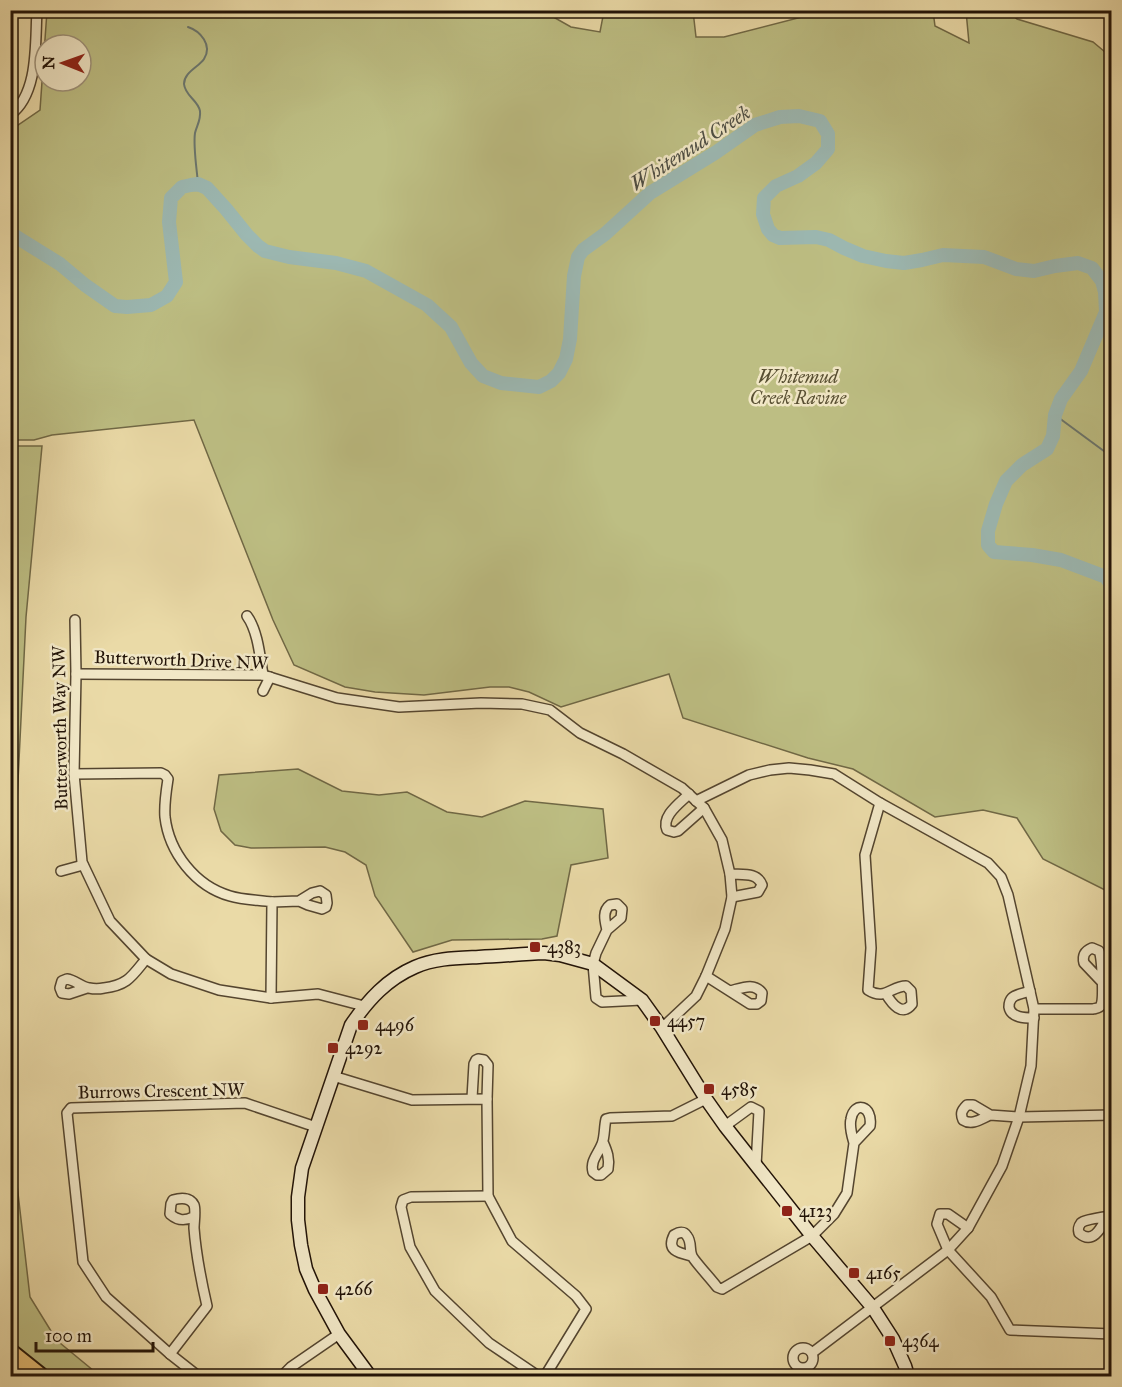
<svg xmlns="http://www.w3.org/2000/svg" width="1122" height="1387" font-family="'IM FELL Great Primer',serif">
  <rect width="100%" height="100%" fill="#eadaa7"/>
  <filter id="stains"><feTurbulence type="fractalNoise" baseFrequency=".00333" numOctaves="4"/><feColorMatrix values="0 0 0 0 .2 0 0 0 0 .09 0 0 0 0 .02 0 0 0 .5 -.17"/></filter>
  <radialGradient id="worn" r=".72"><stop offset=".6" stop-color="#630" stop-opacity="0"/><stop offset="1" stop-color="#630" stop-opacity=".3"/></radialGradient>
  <g fill="#bdbe83" stroke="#706845" stroke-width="1.5" fill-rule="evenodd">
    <path d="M541,10L571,27L600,32L604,11H693L696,37H724L825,11H933L935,26L969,43L966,11H1008L1017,19L1093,42L1111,57V893L1043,859L1017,818L983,810L935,817L853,769L808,758L683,718L669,674L561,707L529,692L509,687H490L424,695L375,692L345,687L294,665L273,620L194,420L52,435L34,440H17L10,422L11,130L40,110L47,11ZM45,45H81V81H45Z"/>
    <polygon points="11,446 42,446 26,617 11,924"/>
    <polygon points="298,769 342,791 379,795 407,792 447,812 482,817 525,801 603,809 608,858 571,865 557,936 542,939 452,940 413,952 375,896 366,865 345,852 325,847 251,848 235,845 221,831 214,809 219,775"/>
    <polygon points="10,1124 30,1297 51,1331 60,1343 100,1376 51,1376 22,1354 11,1343"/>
  </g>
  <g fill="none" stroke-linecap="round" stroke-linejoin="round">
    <g stroke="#6b766e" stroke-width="2">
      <path d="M188,27C200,31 213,45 204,59C199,67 184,72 184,84C185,96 198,100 200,111C201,120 197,125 195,133C193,147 197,170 198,184"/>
      <polyline points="1055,415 1112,457"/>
    </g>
    <polyline stroke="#9cb8b2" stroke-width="14" points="10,233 60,264 85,285 115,306 127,307 151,305 167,296 176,282 169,222 171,198 182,187 191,185 198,184 207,188 226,209 247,235 258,246 265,251 289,257 336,263 366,271 427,305 451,327 471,363 483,376 501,383 539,387 551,381 559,373 566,359 570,339 574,276 578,257 583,250 605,234 650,193 715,153 755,125 780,117 799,116 820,121 828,134 828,149 816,163 798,176 776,186 764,198 763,214 768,229 773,235 780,238 816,237 829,240 844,248 863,256 886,261 904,263 922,260 943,255 984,257 1016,269 1034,271 1055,266 1078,263 1092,268 1102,281 1105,292 1106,312 1081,371 1061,399 1055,415 1053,436 1047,449 1022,465 1006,481 996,504 988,531 988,545 994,552 1032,555 1061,560 1106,577 1112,586"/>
    <defs>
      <g id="street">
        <path d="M10,115C39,94 35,43 37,10"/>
        <path d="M247,616C258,631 260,657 263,675"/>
        <polyline points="75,620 76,674 74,774 82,862 110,921 146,959 171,974 219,990 271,998 318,994 364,1006"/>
        <polyline points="76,674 263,675 337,698 399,707 481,703 522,704 550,710 580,733 623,754 682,788 704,808 722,840 730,874 732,897 725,929 706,976 696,996 662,1028"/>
        <polyline points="263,691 270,677"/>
        <path d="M74,774L161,773L165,775L168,779C166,792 164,804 165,817C169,852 195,886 230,896C243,900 259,900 272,902L271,998"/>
        <path d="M689,794C680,803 661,816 667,830L674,832L678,831L704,808"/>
        <polyline points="696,801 749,775 770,770 789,768 810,770 834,774 880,803 988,863 1001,877 1008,895 1034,1009 1031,1066 1019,1117 1002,1166 968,1228 948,1250 812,1353"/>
        <path d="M880,803L865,855L871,948L868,990C885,1001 891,986 906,986L911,991L912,1004C902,1017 892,1004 886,994"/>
        <polyline points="61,871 83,865"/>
        <path d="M730,874C743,875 757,872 762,885L758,892L732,897"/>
        <polyline points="272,902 299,901 308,905 322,909 326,907 327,903 326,895 320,891 312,893 299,901"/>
        <path d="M607,930C605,921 602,911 610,905L617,904L622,909L621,918L607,930L596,953L593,964L596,998L602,1002L642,1000"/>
        <path d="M706,976L750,1004H757L761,1001L762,993C754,982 742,988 730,991"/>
        <path d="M87,988L69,994L62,993L60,988L62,981L67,979C75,980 81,987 89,988C94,989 99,989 104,988C128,985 132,976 146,959"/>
        <path d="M1030,991C1025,993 1016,994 1012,998C1010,1000 1009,1004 1009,1007C1011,1018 1025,1018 1034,1018"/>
        <path d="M1034,1009H1093C1097,1008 1100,1008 1101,1005C1104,998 1102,957 1099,951L1092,948C1085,951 1082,955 1084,963L1102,982"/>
        <polyline points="333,1076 412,1100 487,1099 488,1196 512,1241 576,1296 586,1309 545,1376"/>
        <polyline points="472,1098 474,1064 476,1060 478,1059 484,1060 488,1065 487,1099"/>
        <path d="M990,1115C981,1119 972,1126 963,1120C960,1113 962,1110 967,1105H973L990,1115L1019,1117L1112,1115"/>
        <polyline points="725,1126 751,1107 759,1111 756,1166"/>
        <path d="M603,1142C607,1151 610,1159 608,1169L601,1175H597L593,1172C590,1161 598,1154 602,1144C605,1136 604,1127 606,1119L610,1118L672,1116L706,1099"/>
        <polyline points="488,1196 411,1197 403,1200 401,1207 410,1247 435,1291 489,1343 538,1376"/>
        <path d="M1107,1217C1101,1228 1093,1245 1079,1233C1078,1229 1078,1227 1081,1223C1085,1219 1105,1217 1112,1216"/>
        <polyline points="968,1228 948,1214 940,1214 937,1224 948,1250 991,1297 1010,1330 1112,1334"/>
        <path d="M692,1256C679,1253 666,1251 674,1235C679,1232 684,1231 687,1236C692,1242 689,1250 692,1256C695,1262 712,1280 717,1287L722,1289L812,1236L834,1214L847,1193L854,1143L870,1126C873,1105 854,1101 851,1119C849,1127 852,1136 854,1143"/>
        <circle cx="803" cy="1358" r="10"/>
        <path d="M170,1354L207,1306C201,1280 196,1255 194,1228C194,1222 196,1210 194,1205C190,1197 180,1198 173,1200L171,1204L170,1214C178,1221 185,1221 193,1217"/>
        <polyline points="198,1376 170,1354 106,1297 83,1262 67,1113 71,1108 245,1103 316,1127"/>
        <polyline points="282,1376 291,1367 339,1334"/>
      </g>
      <path id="secondary" d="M370,1376L339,1334L315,1290L306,1269L301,1245L298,1220V1197L302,1168L351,1025C368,1000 387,979 415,967C435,958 458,958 479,957C501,956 522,954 544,953L560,955L593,964L642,1000L662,1028L706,1099L725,1126L812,1236L873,1308L893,1339L905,1366L908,1376"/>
      <polyline id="highway" points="10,1352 40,1376"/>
    </defs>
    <use href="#street" stroke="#54452f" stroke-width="12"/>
    <use href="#secondary" stroke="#221307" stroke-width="15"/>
    <use href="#highway" stroke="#221307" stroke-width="20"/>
    <use href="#street" stroke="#f1e7c6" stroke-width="9"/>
    <use href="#secondary" stroke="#f1e7c6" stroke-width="12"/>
    <use href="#highway" stroke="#e5bd74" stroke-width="16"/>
  </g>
  <g fill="#8f2418" stroke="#f1e7c6" stroke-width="2">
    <rect x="529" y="941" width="12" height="12" rx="3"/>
    <rect x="649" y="1015" width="12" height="12" rx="3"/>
    <rect x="357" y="1019" width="12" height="12" rx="3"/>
    <rect x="327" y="1042" width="12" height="12" rx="3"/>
    <rect x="703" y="1083" width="12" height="12" rx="3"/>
    <rect x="781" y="1205" width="12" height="12" rx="3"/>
    <rect x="848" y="1267" width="12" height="12" rx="3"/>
    <rect x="317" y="1283" width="12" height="12" rx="3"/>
    <rect x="884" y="1335" width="12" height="12" rx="3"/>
  </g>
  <g text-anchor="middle" stroke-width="5" stroke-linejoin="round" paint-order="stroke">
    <g font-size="18" font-style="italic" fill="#584f32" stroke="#f1e7c6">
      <text x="798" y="383">Whitemud<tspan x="798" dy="21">Creek Ravine</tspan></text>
    </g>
    <g font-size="18" fill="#221307" stroke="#f1e7c6">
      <text transform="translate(181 660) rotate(2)" y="6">Butterworth Drive NW</text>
      <text transform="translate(60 728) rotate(-91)" y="6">Butterworth Way NW</text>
      <text transform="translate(161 1091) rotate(-1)" y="6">Burrows Crescent NW</text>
    </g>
    <g font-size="18" fill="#221307" stroke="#f1e7c6" text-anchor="start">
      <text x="547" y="953">4383</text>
      <text x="667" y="1027">4457</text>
      <text x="375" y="1031">4496</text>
      <text x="345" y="1054">4292</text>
      <text x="721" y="1095">4585</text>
      <text x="799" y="1217">4123</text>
      <text x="866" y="1279">4165</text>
      <text x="335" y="1295">4266</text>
      <text x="902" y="1347">4364</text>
    </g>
    <g font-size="20" font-style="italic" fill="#4d4d43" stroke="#f1e7c6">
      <text transform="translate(690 148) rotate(-33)" y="7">Whitemud Creek</text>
    </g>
  </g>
  <rect width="1122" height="1387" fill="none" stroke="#eadaa7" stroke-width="36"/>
  <rect x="12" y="12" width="1098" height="1363" fill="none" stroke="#221307" stroke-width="3"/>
  <rect x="18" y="18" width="1086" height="1351" fill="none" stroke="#221307" stroke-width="1.5"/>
  <g transform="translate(63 63) rotate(271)"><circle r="28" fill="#f1e7c6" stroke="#9e927a" stroke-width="1.5"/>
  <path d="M0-4.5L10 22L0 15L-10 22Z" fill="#8f2418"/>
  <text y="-9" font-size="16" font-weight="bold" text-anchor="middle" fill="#221307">N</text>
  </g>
  <path d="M36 1342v9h117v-9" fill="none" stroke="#221307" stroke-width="3"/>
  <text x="45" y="1342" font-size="18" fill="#221307" stroke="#f1e7c6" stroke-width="4.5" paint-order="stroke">100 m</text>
  <rect width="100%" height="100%" filter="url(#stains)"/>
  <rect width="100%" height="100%" fill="url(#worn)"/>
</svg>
